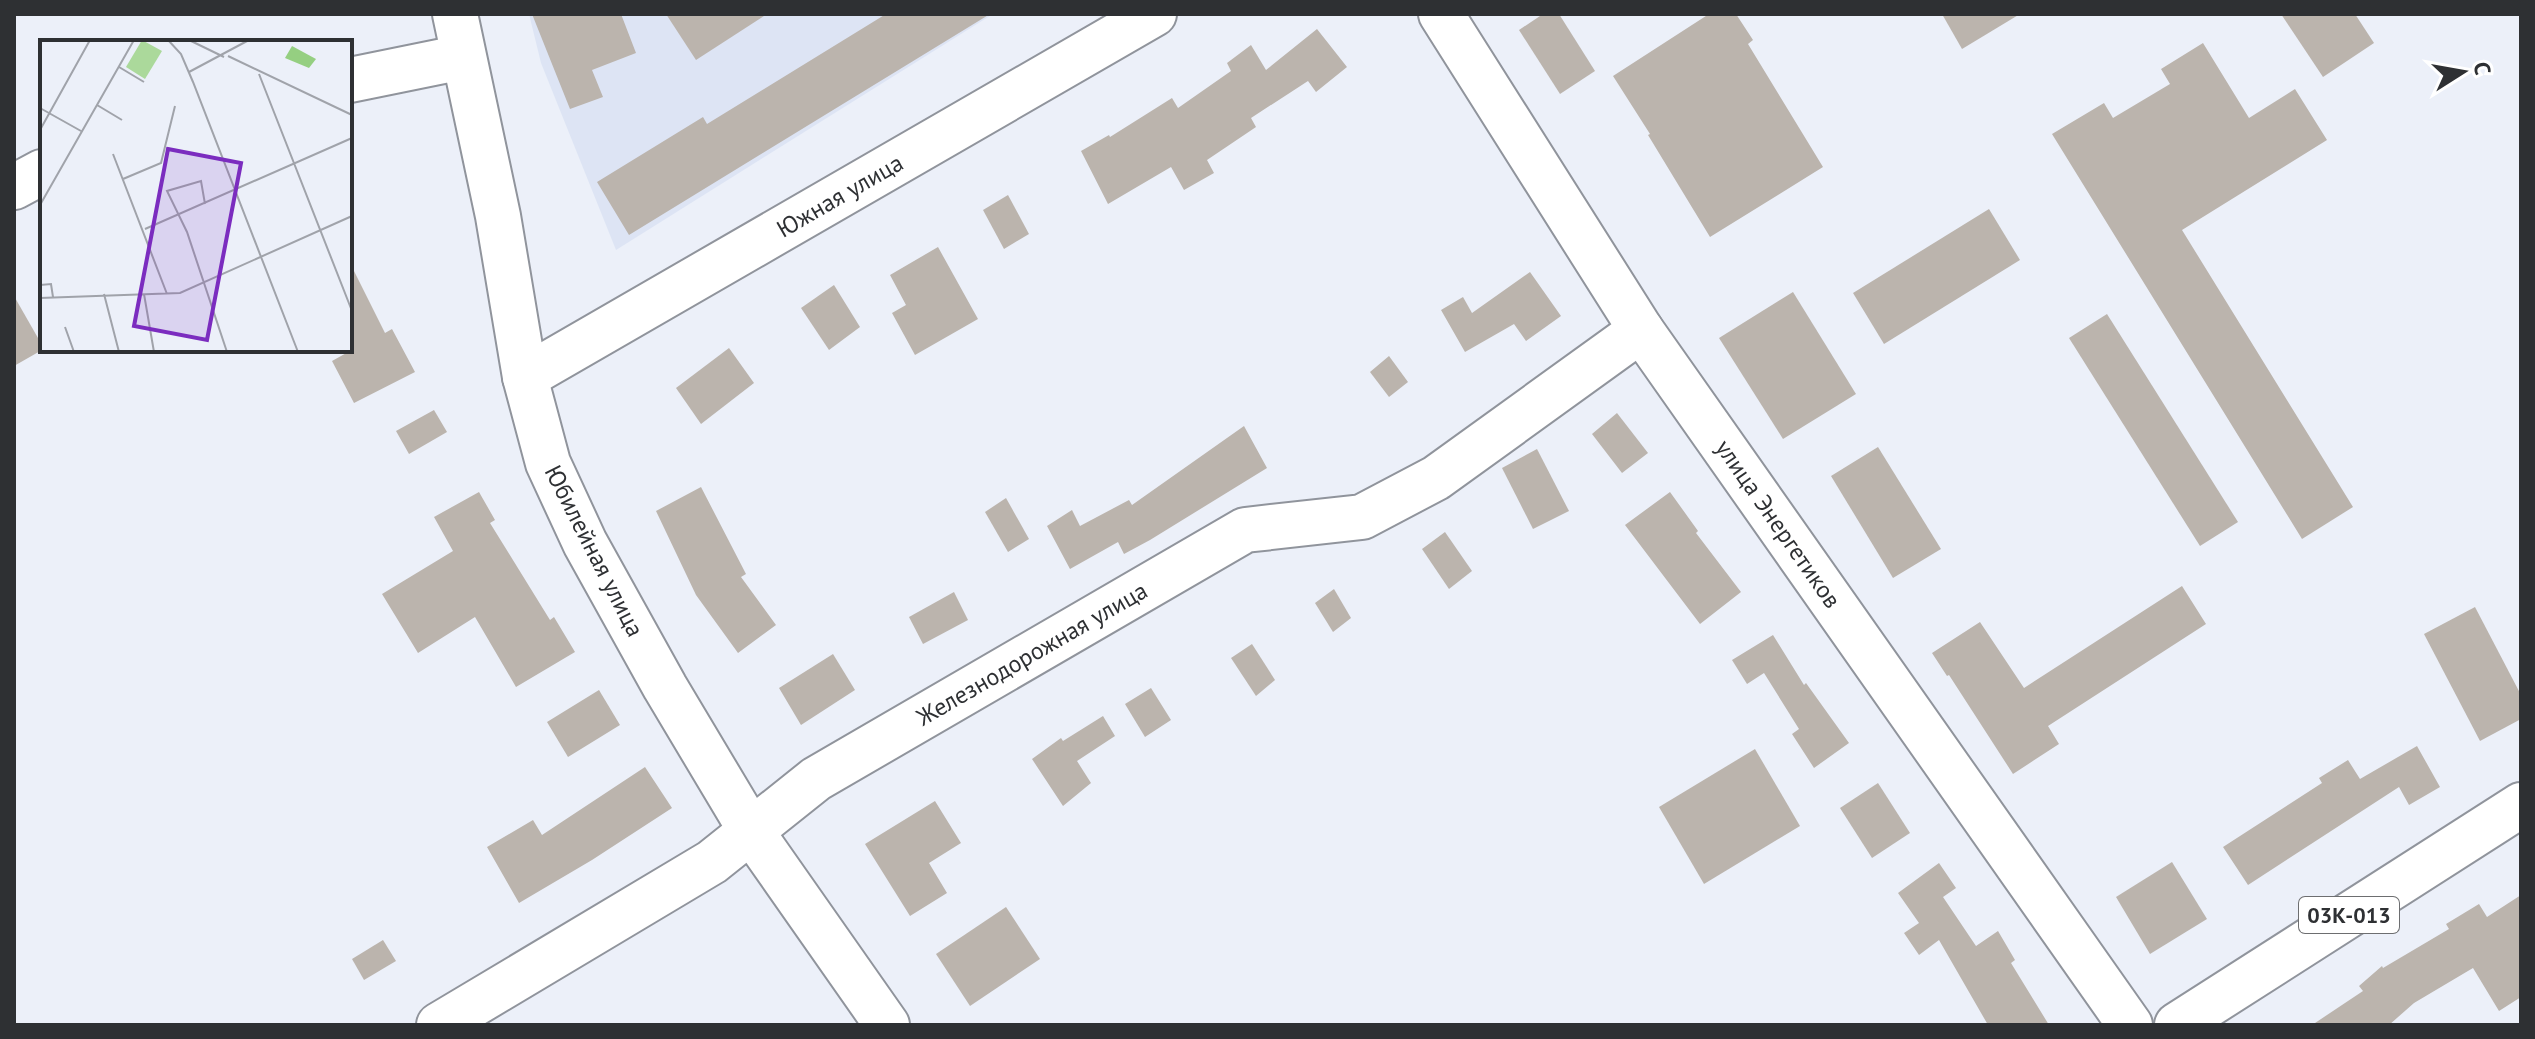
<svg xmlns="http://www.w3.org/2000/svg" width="2535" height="1039" font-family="'PT Sans',sans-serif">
  <rect width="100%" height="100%" fill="#ecf0f9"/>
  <polygon fill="#dde4f4" points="529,14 993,14 616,250 541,63"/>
  <g fill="#bbb4ad">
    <polygon points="532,14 621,14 636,53 592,70 603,97 570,109"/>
    <polygon points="666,14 767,14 696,60"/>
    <polygon points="886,14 990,14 629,235 597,182 703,117 707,124"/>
    <polygon points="1543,14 1559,14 1595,71 1560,94 1519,30"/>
    <polygon points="1709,14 1736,14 1753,40 1748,44 1823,167 1710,237 1648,135 1650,134 1613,76"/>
    <polygon points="1942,14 2020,14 1962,49"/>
    <polygon points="2281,14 2355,14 2374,43 2323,77"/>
    <polygon points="1317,29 1347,67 1316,92 1308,81 1251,118 1256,127 1207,160 1214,173 1184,190 1171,167 1108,204 1081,151 1109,135 1110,137 1172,98 1178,108 1231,71 1227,63 1251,45 1266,70"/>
    <polygon points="2203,43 2249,118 2295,89 2327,140 2182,230 2353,507 2302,539 2052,134 2104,103 2113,118 2170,84 2161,69"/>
    <polygon points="1008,195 1029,234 1004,249 983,210"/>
    <polygon points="1989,209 2020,260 1884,344 1853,293"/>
    <polygon points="938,247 978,319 915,355 892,313 906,305 890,275"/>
    <polygon points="350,263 385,333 392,329 415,372 354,403 332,361 350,351"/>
    <polygon points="1530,272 1561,316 1526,341 1514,324 1465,352 1441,310 1463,297 1472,313"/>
    <polygon points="834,285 860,327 829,350 801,308"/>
    <polygon points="1793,292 1856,394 1783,439 1719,338"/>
    <polygon points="14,296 42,345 42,350 14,366"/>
    <polygon points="2107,314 2238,522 2200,546 2069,338"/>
    <polygon points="729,348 754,383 701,424 676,388"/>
    <polygon points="1389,356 1408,382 1389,397 1370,372"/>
    <polygon points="434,410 447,432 409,454 396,431"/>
    <polygon points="1617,413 1648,453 1622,473 1592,434"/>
    <polygon points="1244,426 1267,468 1150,540 1124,554 1118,542 1070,569 1047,526 1072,510 1080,526 1129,500 1132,505"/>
    <polygon points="1878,447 1941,549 1893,578 1831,476"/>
    <polygon points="1537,449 1569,511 1533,529 1502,468"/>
    <polygon points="701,487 746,574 741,577 776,625 738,653 696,595 656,511"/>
    <polygon points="479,492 495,520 490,523 550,620 554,617 575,652 516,687 475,617 418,653 382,594 453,551 434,517"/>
    <polygon points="1670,492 1698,531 1696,533 1741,592 1700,624 1625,525"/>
    <polygon points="1006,498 1029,539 1008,552 985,512"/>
    <polygon points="1445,532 1472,571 1449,589 1422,549"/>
    <polygon points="2182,586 2206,624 2048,726 2059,744 2013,774 1949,675 1947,676 1932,653 1980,622 2024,688"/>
    <polygon points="1334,589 1351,618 1333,632 1315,603"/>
    <polygon points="954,592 968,620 923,644 909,617"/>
    <polygon points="2475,607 2521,695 2521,719 2480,741 2424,634"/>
    <polygon points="1773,635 1804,685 1806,683 1849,743 1814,768 1792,734 1799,729 1764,673 1747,684 1732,660"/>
    <polygon points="1252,644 1275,680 1256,696 1231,658"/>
    <polygon points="833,654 855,690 801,725 779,688"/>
    <polygon points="1151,688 1171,720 1145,737 1125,704"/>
    <polygon points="599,690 620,725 568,757 547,722"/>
    <polygon points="1103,716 1115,736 1077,761 1091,783 1063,806 1032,759 1061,738 1063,741"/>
    <polygon points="2417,746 2440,787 2409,805 2399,787 2248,885 2223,847 2322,783 2319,778 2348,760 2360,779"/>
    <polygon points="1755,749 1800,826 1704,884 1659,807"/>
    <polygon points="645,767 672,808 592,860 519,903 487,847 533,820 542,835"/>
    <polygon points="1878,783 1910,833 1872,858 1840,808"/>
    <polygon points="935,801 961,843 929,863 947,893 910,916 865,844"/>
    <polygon points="2172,862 2207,919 2150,954 2116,897"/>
    <polygon points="1939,863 1956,888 1943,897 1976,946 1998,931 2015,960 2011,963 2049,1025 1988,1025 1939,940 1919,955 1904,933 1919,923 1898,893"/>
    <polygon points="2521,895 2521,997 2499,1011 2473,968 2414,1003 2389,1025 2312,1025 2363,991 2359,986 2382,966 2383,968 2449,929 2446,924 2479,904 2487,917"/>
    <polygon points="1006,907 1040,959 970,1006 936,954"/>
    <polygon points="383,940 396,961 364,980 352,959"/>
  </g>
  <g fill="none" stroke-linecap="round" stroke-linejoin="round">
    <defs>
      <g id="minor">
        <polyline points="455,14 498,216 525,377 548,463 585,543 665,687 751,831 887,1025"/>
        <polyline points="1441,14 1641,330 2130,1025"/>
        <polyline points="350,80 463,57"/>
        <polyline points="14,187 42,172"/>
        <polyline points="525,377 1154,14"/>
        <polyline points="439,1025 712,862 816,779 1245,530 1362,517 1436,478 1641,330"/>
      </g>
      <polyline id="major" points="2177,1025 2521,805"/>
    </defs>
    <use href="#minor" stroke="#90949c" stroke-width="48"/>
    <use href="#major" stroke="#90949c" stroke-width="48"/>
    <use href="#minor" stroke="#fff" stroke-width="44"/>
    <use href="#major" stroke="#fff" stroke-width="44"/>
  </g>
  <g text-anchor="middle" stroke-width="6" stroke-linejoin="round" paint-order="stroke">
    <rect fill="#fff" stroke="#6d6e70" stroke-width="2" x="2299" y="897" width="100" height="36" rx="6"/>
    <g font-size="22" font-weight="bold" fill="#2e3033">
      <text x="2349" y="923">03К-013</text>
    </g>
    <g font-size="24" fill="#2e3033" stroke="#fff">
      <text transform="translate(840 196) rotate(-30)" y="8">Южная улица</text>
      <text transform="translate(1778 524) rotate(55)" y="8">улица Энергетиков</text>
      <text transform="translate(594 551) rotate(63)" y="8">Юбилейная улица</text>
      <text transform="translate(1032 654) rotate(-30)" y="8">Железнодорожная улица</text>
    </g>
  </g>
  <g transform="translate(40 40)">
    <rect width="312" height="312" fill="#ecf0f9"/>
    <path d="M102,0L122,11L105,39L86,27Z" fill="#abd99b"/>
    <path d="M252,6L276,19L269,28L245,18Z" fill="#95cf81"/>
    <path fill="none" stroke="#a0a3aa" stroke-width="2" d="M128,0L141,14L153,42L258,312M149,0L184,17M188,16L312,75M79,27L104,42M149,32L209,0M219,34L312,271M57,65L82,80M0,68L41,91M0,90L50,0M73,114L127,254M83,139L121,123L135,66M165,164L161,141L127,151L147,192L187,312M0,165L94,0M105,189L312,98M0,245L11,244L13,257M64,254L79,312M104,254L114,312M0,258L140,253L312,176M25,287L34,312"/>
    <path fill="#7b2cbf" fill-opacity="0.15" stroke="#7b2cbf" stroke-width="4" d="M128,109L201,123L167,300L94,286Z"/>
    <rect width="312" height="312" fill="none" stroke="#2e3033" stroke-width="4"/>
  </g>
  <rect width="2535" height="1039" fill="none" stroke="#2e3033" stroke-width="32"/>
  <g transform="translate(2463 72) rotate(79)" stroke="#ffffff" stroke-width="6" paint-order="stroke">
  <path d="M0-6L14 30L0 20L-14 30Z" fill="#2e3033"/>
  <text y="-12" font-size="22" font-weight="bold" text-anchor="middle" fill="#2e3033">С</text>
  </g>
</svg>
